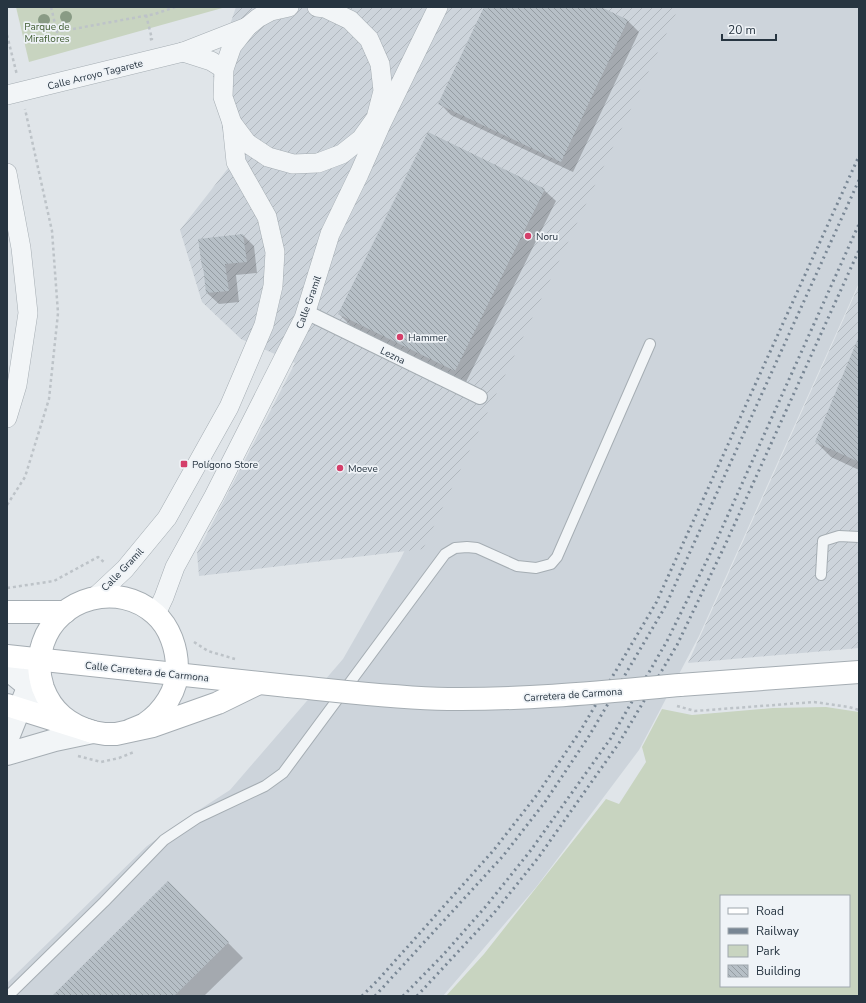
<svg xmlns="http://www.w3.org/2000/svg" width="866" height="1003" font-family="'Nunito Sans',sans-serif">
  <defs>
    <pattern id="industrial-furrows" width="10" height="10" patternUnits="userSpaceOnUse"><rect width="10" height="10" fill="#cdd4db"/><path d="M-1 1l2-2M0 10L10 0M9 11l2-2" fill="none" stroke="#b0b7bd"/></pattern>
    <pattern id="building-back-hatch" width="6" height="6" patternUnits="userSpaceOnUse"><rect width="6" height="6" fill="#b6bfc6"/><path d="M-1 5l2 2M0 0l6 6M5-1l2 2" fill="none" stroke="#949ca2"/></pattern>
  </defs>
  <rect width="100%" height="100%" fill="#e0e5e9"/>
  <polygon fill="#cdd4db" points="672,7 859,7 859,283 699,636 639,750 537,886 443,996 7,996 7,983 147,846 185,819 230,790 343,659 401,558"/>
  <g fill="url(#industrial-furrows)">
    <polygon points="236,7 679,7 423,549 199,576 197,553 295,363 241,339 202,302 180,230 229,167 213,75"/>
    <polygon points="859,285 859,648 688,663"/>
  </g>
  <g fill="#c8d4c0" fill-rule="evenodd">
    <polygon points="16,7 226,7 29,62"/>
    <path d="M826,707L859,712V996H446L484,954L606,799L619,804L646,762L642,747L662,709L692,715L773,708ZM721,896H849V986H721Z"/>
  </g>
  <g fill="#0003">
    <polygon points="485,7 598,7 628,21 639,32 573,172 451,115 439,103"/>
    <polygon points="544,190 556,201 466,382 350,325 339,314"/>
    <polygon points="243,235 254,246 257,273 236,275 239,302 219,304 207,293 204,268 202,266"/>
    <polygon points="859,338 859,470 831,457 816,442"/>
    <polygon points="168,882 243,958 204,996 53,996"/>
  </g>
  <g fill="url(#building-back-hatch)">
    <polygon points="484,7 601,7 628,20 561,162 438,104"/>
    <polygon points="428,132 545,189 455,371 338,314"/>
    <polygon points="243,234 247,262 225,264 229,291 206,293 203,266 202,267 198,239"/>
    <polygon points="859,336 859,462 815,442"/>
    <polygon points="168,881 229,942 174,996 52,996"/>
  </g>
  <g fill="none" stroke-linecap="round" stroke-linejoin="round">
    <defs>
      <g id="service">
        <polyline points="821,575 823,541 839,536 859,537"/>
        <polyline points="8,996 104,902 164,840 197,818 265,786 283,773 445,554 455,548 467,547 477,548 517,566 536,568 551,564 557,557 650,344"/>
      </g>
      <polyline id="pedestrian" points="306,312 480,397"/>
      <g id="minor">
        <polyline points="289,7 271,11 258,18 247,27 232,46 224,69 223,97 232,123 247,143 268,157 293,164 318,163 342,154 361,139 376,118 383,91 380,64 369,39 350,20 325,8 317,7"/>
        <polyline points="183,52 211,61 224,69"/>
        <polyline points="7,95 183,52 247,27"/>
        <polyline points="7,173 21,248 28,313 17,385 7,418"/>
        <polyline points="94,598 125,569 167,518 229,407 264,325 273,286 275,252 267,217 236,162 232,123"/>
        <polyline points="156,614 164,597 175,567 214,496 304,318 330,234 359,174 382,122 438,7"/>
      </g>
      <g id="tertiary">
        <polyline points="7,669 39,695"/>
        <polyline points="7,740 39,660"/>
        <polyline points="7,754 55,740 93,732"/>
      </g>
      <g id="secondary">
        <polyline points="7,612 65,612"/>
        <polyline points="7,656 288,686"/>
        <polyline points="680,685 859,672"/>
        <polyline points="7,705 93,732 105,734 116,734 153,726 218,703 259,683"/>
        <path d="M93,732C69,725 52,712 43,688C38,673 38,658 43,643C58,597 119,581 155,614C170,627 177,649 177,668C178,690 163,712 145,724C141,726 136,728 131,730"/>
      </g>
    </defs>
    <use href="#service" stroke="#a5adb3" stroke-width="12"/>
    <use href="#pedestrian" stroke="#a5adb3" stroke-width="16"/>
    <use href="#minor" stroke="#a5adb3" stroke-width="20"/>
    <use href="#tertiary" stroke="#a5adb3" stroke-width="24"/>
    <use href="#secondary" stroke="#a5adb3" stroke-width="24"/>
    <g stroke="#bdc3c8" stroke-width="2.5" stroke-dasharray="3 3" stroke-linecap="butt">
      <polyline points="51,7 57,32 155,14 175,7"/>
      <polyline points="146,15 152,39 147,40"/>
      <polyline points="7,35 17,75"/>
      <polyline points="7,505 25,477 49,399 58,313 52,231 25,109"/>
      <polyline points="7,588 54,581 98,557 105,563"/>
      <polyline points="194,642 208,651 235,659"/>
      <polyline points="677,706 695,711 814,702 849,707 859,710"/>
      <polyline points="78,756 101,762 119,758 134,752"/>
    </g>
    <use href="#service" stroke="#f2f5f7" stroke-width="10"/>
    <use href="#pedestrian" stroke="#f2f5f7" stroke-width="14"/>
    <use href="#minor" stroke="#f2f5f7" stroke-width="19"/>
    <use href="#tertiary" stroke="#f2f5f7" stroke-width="22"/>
    <use href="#secondary" stroke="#fff" stroke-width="22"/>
    <g stroke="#788694" stroke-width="3" stroke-dasharray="2 4" stroke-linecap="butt">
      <polyline points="362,996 378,980 493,851 536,796 579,733 656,603 859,156"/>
      <polyline points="375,996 503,856 545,802 589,736 665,607 859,180"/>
      <polyline points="403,996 443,955 487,905 531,850 611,738 667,641 714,546 859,224"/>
      <polyline points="417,996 494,913 538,858 619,743 677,645 726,543 859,250"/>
    </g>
    <defs>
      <path id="secondary-bridge" d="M288,686C341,691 394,698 448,699C525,700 603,692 680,685"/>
    </defs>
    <use href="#secondary-bridge" stroke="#a5adb3" stroke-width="24" stroke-linecap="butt"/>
    <use href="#secondary-bridge" stroke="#fff" stroke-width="22"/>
  </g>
  <g fill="#899b85">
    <circle cx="66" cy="17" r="6"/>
    <circle cx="44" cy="20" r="6"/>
  </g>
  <g fill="#d43f6a" stroke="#eff3f7" stroke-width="1.5">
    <circle cx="528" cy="236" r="4"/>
    <circle cx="400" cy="337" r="4"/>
    <rect x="180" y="460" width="8" height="8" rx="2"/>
    <circle cx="340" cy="468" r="4"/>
  </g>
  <g text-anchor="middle" stroke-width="3.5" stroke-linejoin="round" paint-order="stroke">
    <g font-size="10" fill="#425e34" stroke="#eff3f7">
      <text x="47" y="30">Parque de<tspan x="47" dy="12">Miraflores</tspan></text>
    </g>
    <g font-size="10" fill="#273541" stroke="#eff3f7">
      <text transform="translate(95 74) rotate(-14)" y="4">Calle Arroyo Tagarete</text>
      <text transform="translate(308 302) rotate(-70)" y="4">Calle Gramil</text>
      <text transform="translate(393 355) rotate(26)" y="4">Lezna</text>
      <text transform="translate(122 569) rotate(-46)" y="4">Calle Gramil</text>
      <text transform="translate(147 671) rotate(6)" y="4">Calle Carretera de Carmona</text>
      <text transform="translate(573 694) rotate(-4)" y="4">Carretera de Carmona</text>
    </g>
    <g font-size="10" fill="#273541" stroke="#eff3f7" text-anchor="start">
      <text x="536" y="240">Noru</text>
      <text x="408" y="341">Hammer</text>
      <text x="192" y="468">Polígono Store</text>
      <text x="348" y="472">Moeve</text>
    </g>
  </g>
  <rect width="866" height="1003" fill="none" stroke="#273541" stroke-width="16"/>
  <rect x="720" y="895" width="130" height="92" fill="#eff3f7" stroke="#9fa7ae"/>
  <rect x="728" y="908" width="20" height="6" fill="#ffffff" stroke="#9fa7ae"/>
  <text x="756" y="915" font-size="12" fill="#273541">Road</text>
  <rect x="728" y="928" width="20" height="6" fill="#788694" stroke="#9fa7ae"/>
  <text x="756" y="935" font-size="12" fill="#273541">Railway</text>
  <rect x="728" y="945" width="20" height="12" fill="#c8d4c0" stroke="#9fa7ae"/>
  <text x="756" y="955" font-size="12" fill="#273541">Park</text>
  <rect x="728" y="965" width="20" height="12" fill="url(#building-back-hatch)" stroke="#9fa7ae"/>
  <text x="756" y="975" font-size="12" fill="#273541">Building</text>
  <path d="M722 34v6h54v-6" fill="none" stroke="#273541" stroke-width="2"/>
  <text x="728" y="34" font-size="12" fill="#273541" stroke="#eff3f7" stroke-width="3" paint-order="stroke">20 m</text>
</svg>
